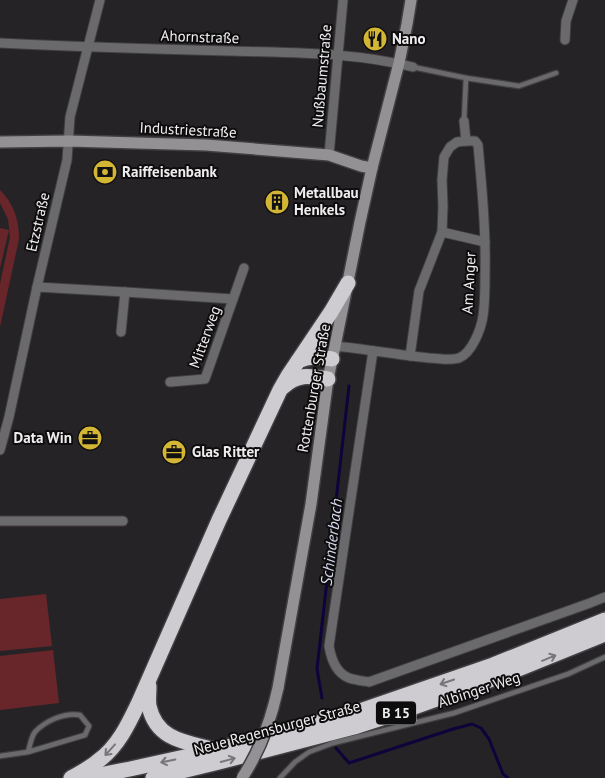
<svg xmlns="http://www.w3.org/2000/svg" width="605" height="778" font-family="'PT Sans',sans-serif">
  <rect width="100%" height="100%" fill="#262326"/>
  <g fill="#68262a">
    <path d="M0,190C14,204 19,220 19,239L0,327V284L10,237L8,219L0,203Z"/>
    <polygon points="0,228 9,230 0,268"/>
    <path d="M331,325C329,335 329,345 322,351H313Z"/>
    <polygon points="46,594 52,646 0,651 0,599"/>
    <polygon points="53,650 59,703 0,710 0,656"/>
  </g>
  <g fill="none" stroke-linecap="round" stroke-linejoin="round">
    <g stroke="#0e033b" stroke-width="3">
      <polyline points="322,698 317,669 349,386"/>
      <polyline points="336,748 349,763 453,729 472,724 481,728 489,739 503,774 508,778"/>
    </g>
    <defs>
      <g id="lane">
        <polyline points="413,67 466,78 464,121"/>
        <polyline points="466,78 519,86 556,73"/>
        <path d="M0,756L28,752L85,735L89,726L80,715C65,712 45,721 35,732C31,737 30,746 28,752"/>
        <polyline points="280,778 295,762 309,752 333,743 454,713 568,674 605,657"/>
      </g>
      <g id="street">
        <polyline points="565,40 566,21 573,0"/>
        <path d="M0,43C77,47 155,49 232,51C293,53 354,52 413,67"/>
        <polyline points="329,155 343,0"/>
        <polyline points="442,232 485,242"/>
        <polyline points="37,287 125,292 233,299"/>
        <polyline points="121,332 125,292"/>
        <path d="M335,346C366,349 398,355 429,358C439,358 450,361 459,358C472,353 481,329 483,316C485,303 485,288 485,274C486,231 482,188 478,145L475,141H466L464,121"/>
        <path d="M373,351L329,646C331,658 336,673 349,678C355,680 363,681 369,682L590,603L605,597"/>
        <polyline points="410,356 419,291 442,232 443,206 442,180 444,157 450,147 457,142 466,141"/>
        <polyline points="170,382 205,379 244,268"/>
        <polyline points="0,450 9,417 37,287 67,160 70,117 100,0"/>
        <polyline points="0,521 123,521"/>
      </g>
      <g id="secondary">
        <polyline points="0,142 69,141 206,145 329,155 361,166 372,168"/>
        <polyline points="278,688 311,504 328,379 335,346 360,222 372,168 399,63 407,24 411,0"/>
      </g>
      <g id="highway">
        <path d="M298,361C311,355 319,357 332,359"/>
        <path d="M283,387C298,373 310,376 328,379"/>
        <path d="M149,686C149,692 148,700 149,706C156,739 184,742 212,749"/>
        <path d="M71,778C80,773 90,768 98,761C118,747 129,723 139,702L219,520L280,390L288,376L331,312L348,283"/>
        <polyline points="84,778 130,769 216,750 351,714 493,665 605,620"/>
        <polyline points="153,778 219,762 354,727 406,710 501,676 605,634"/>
      </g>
    </defs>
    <use href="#lane" stroke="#423f42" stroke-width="7"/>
    <use href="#street" stroke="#423f42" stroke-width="11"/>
    <use href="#secondary" stroke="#423f42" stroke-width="14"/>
    <use href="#highway" stroke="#423f42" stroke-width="18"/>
    <use href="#lane" stroke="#6a6a6c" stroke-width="4.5"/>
    <use href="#street" stroke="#6a6a6c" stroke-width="9"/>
    <use href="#secondary" stroke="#939194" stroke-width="11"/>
    <use href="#highway" stroke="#ceccd1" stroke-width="15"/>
    <defs>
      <path id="secondary-bridge" d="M242,778C260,751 271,720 278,688"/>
    </defs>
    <use href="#secondary-bridge" stroke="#423f42" stroke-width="14" stroke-linecap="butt"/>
    <use href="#secondary-bridge" stroke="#939194" stroke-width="11"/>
  </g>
  <defs><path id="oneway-shaft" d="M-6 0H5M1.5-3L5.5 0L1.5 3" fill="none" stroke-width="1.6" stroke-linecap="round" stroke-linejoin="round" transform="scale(1.25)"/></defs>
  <g stroke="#787679">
    <use href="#oneway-shaft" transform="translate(549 658) rotate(-22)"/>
    <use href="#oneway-shaft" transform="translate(447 682) rotate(161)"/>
    <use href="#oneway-shaft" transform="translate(110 750) rotate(132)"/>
    <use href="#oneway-shaft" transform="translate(228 760) rotate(-15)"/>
    <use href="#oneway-shaft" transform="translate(168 761) rotate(168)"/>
  </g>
  <defs>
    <symbol id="restaurant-disc" viewBox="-11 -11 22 22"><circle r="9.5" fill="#d4b635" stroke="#0e0d0e"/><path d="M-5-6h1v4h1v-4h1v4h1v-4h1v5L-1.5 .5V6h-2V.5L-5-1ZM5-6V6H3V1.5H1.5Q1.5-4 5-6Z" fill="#111"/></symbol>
    <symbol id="bank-disc" viewBox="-11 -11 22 22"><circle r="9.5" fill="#d4b635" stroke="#0e0d0e"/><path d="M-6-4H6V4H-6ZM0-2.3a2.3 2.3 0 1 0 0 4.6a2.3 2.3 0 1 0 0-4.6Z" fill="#111"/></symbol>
    <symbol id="building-disc" viewBox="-11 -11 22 22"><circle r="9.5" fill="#d4b635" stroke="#0e0d0e"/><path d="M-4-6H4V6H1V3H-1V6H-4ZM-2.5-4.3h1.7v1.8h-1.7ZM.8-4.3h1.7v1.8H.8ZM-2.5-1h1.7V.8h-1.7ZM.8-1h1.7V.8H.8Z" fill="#111"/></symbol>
    <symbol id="office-disc" viewBox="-11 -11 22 22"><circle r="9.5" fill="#d4b635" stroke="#0e0d0e"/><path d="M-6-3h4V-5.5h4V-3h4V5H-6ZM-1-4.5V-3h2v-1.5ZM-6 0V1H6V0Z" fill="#111"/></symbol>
  </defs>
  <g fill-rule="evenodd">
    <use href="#restaurant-disc" x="361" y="25" width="28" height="28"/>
    <use href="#bank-disc" x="91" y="158" width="28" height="28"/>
    <use href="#building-disc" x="263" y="188" width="28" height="28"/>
    <use href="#office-disc" x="76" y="424" width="28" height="28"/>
    <use href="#office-disc" x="160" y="438" width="28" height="28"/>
  </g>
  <g text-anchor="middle" stroke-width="4" stroke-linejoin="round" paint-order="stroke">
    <rect fill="#0e0d0e" stroke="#acaaac" stroke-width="1" x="376" y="701.5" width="40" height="23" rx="4"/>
    <g font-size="14" font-weight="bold" fill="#f0edef">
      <text x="396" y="718">B 15</text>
    </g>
    <g font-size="15" fill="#f0edef" stroke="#0e0d0e">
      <text transform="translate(200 37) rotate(2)" y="5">Ahornstraße</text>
      <text transform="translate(322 76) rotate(-85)" y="5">Nußbaumstraße</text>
      <text transform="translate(188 130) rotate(3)" y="5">Industriestraße</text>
      <text transform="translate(38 222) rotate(-77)" y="5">Etzstraße</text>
      <text transform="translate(469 283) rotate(-87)" y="5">Am Anger</text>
      <text transform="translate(205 337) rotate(-70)" y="5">Mitterweg</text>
      <text transform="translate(314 388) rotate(-80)" y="5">Rottenburger Straße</text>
      <text transform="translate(479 690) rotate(-18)" y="5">Albinger Weg</text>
      <text transform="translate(277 728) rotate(-15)" y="5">Neue Regensburger Straße</text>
    </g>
    <g font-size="15" font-weight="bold" fill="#f0edef" stroke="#0e0d0e" text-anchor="start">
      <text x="392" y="44">Nano</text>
      <text x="122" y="177">Raiffeisenbank</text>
      <text x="294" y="198">Metallbau<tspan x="294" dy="17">Henkels</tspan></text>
      <text x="72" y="443" text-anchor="end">Data Win</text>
      <text x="192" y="457">Glas Ritter</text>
    </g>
    <g font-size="16" font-style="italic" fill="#d6d9ef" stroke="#0e0d0e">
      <text transform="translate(331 542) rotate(-83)" y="6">Schinderbach</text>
    </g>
  </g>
</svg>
